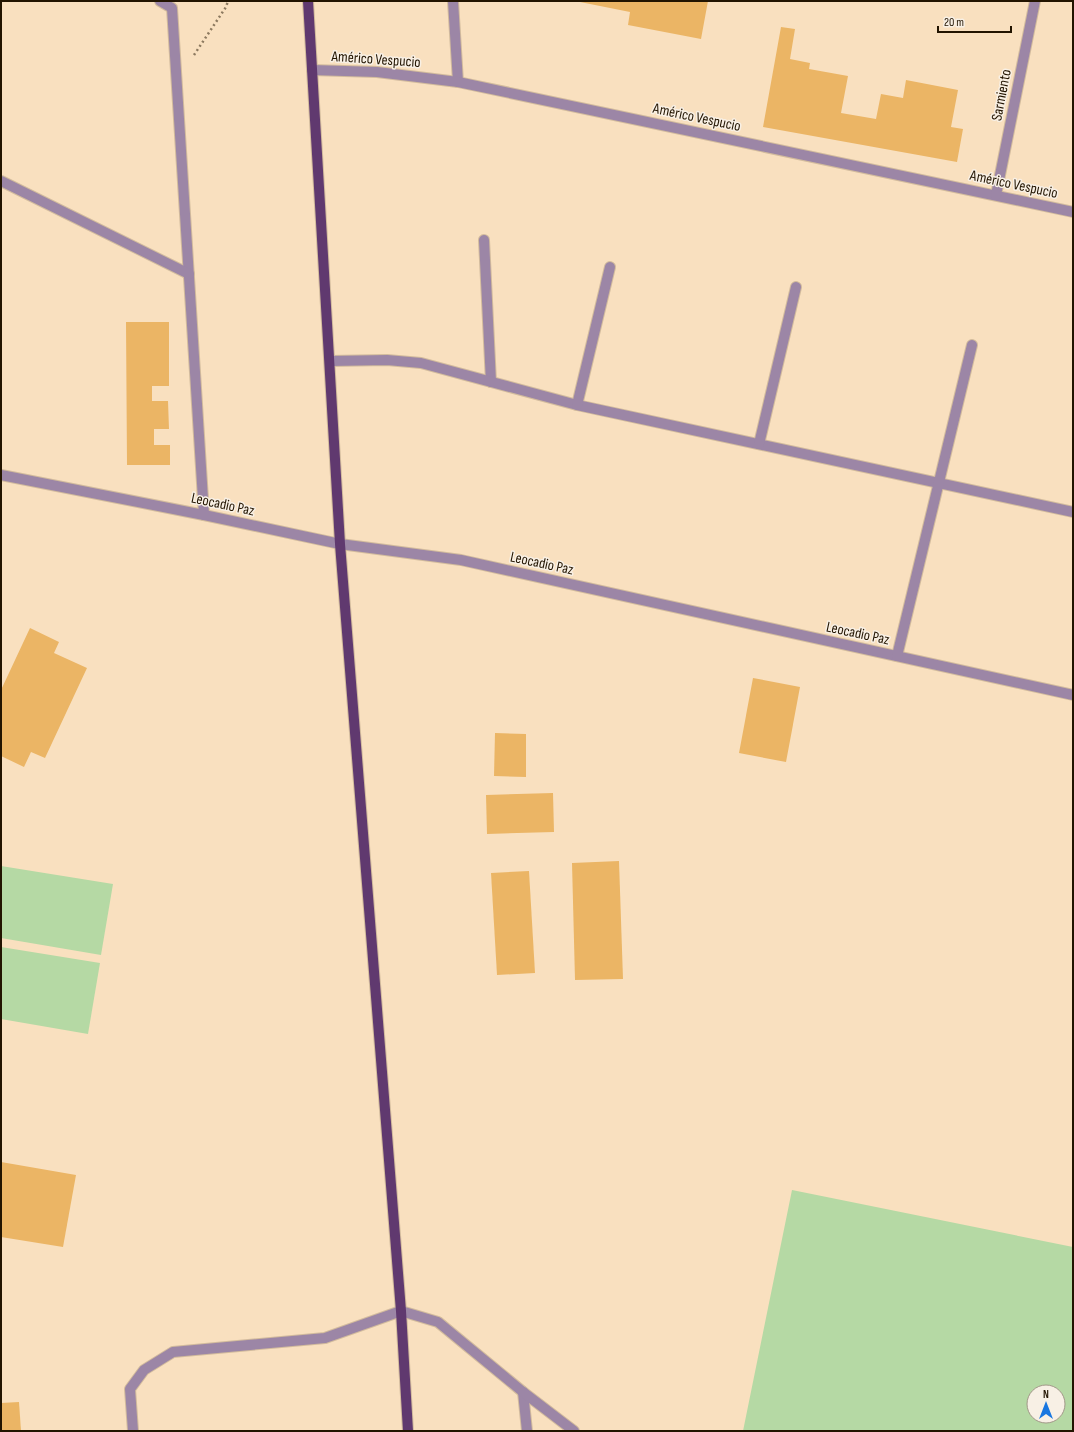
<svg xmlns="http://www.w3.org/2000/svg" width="1074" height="1432" font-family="'Sofia Sans Condensed',sans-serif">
  <rect width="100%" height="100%" fill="#f9e0bf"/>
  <g fill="#b5d9a4" fill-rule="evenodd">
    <polygon points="1,866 113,884 101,955 1,938"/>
    <polygon points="1,947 100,963 88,1034 1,1019"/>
    <path d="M792,1190L1073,1247V1431H743ZM1034,1392H1058V1416H1034Z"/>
  </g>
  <g fill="#ebb565">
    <polygon points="575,1 708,1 701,39 628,25 630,12"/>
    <polygon points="781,27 795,29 790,59 810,63 809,69 848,76 841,113 876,119 881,94 903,98 906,80 958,90 951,127 963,129 957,162 763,127"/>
    <polygon points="126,322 169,322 169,386 152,386 152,401 168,401 169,429 154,429 154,445 170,445 170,465 127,465"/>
    <polygon points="30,628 59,642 54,653 87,668 45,758 31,752 24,767 1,756 1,690"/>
    <polygon points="753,678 800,687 786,762 739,753"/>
    <polygon points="495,733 526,734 526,777 494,776"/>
    <polygon points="553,793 554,832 487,834 486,795"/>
    <polygon points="619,861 623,979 575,980 572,863"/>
    <polygon points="529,871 535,973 497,975 491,873"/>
    <polygon points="1,1162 76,1175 63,1247 1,1237"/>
    <polygon points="19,1402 21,1431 1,1431 1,1403"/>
  </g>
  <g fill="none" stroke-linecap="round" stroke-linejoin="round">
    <defs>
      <g id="minor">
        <polyline points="160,1 172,8 204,515"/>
        <polyline points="453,1 458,82"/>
        <polyline points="312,70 377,72 458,82 1073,212"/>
        <polyline points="1,181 189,274"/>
        <polyline points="996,195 1035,1"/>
        <polyline points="484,240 491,382"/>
        <polyline points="330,361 387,360 421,363 577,405 1073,512"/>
        <polyline points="577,405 610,267"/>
        <polyline points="759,444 796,287"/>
        <polyline points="1,475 204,515 340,544 461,560 1073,695"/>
        <polyline points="897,656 972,345"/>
        <polyline points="523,1392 527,1431"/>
        <polyline points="133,1431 130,1389 144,1370 173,1352 325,1338 401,1311 438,1322 523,1392 574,1431"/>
      </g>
      <polyline id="major" points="308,1 340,544 401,1311 408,1431"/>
    </defs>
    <use href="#minor" stroke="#d2bb9d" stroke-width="12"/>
    <use href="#major" stroke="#d2bb9d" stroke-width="12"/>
    <polyline stroke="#8c795f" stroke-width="2.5" stroke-dasharray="2 3" stroke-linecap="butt" points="194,55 226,7 228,1"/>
    <use href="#minor" stroke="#9c86a6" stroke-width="10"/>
    <use href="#major" stroke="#60396f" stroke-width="10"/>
  </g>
  <g text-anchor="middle" stroke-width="3" stroke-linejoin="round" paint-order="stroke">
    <g font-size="15" fill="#221400" stroke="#f8f0e5">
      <text transform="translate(376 59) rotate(4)" y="5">Américo Vespucio</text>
      <text transform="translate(1001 95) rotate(-79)" y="5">Sarmiento</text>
      <text transform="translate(697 117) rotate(12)" y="5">Américo Vespucio</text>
      <text transform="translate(1014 184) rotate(12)" y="5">Américo Vespucio</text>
      <text transform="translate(223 504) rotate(12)" y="5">Leocadio Paz</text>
      <text transform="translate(542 563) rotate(12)" y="5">Leocadio Paz</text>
      <text transform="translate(858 633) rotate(12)" y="5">Leocadio Paz</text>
    </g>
  </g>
  <rect width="1074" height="1432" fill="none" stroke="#221400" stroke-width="4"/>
  <g transform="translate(1046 1404)"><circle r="19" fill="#f8f0e5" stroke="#a29889"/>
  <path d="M0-3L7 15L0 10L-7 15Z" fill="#1977e0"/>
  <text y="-6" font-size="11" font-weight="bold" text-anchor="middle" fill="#221400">N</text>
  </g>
  <path d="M938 26v6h73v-6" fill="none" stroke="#221400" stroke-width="2"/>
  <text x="944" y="26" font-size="12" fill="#221400" stroke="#f8f0e5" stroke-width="3" paint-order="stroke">20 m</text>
</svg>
